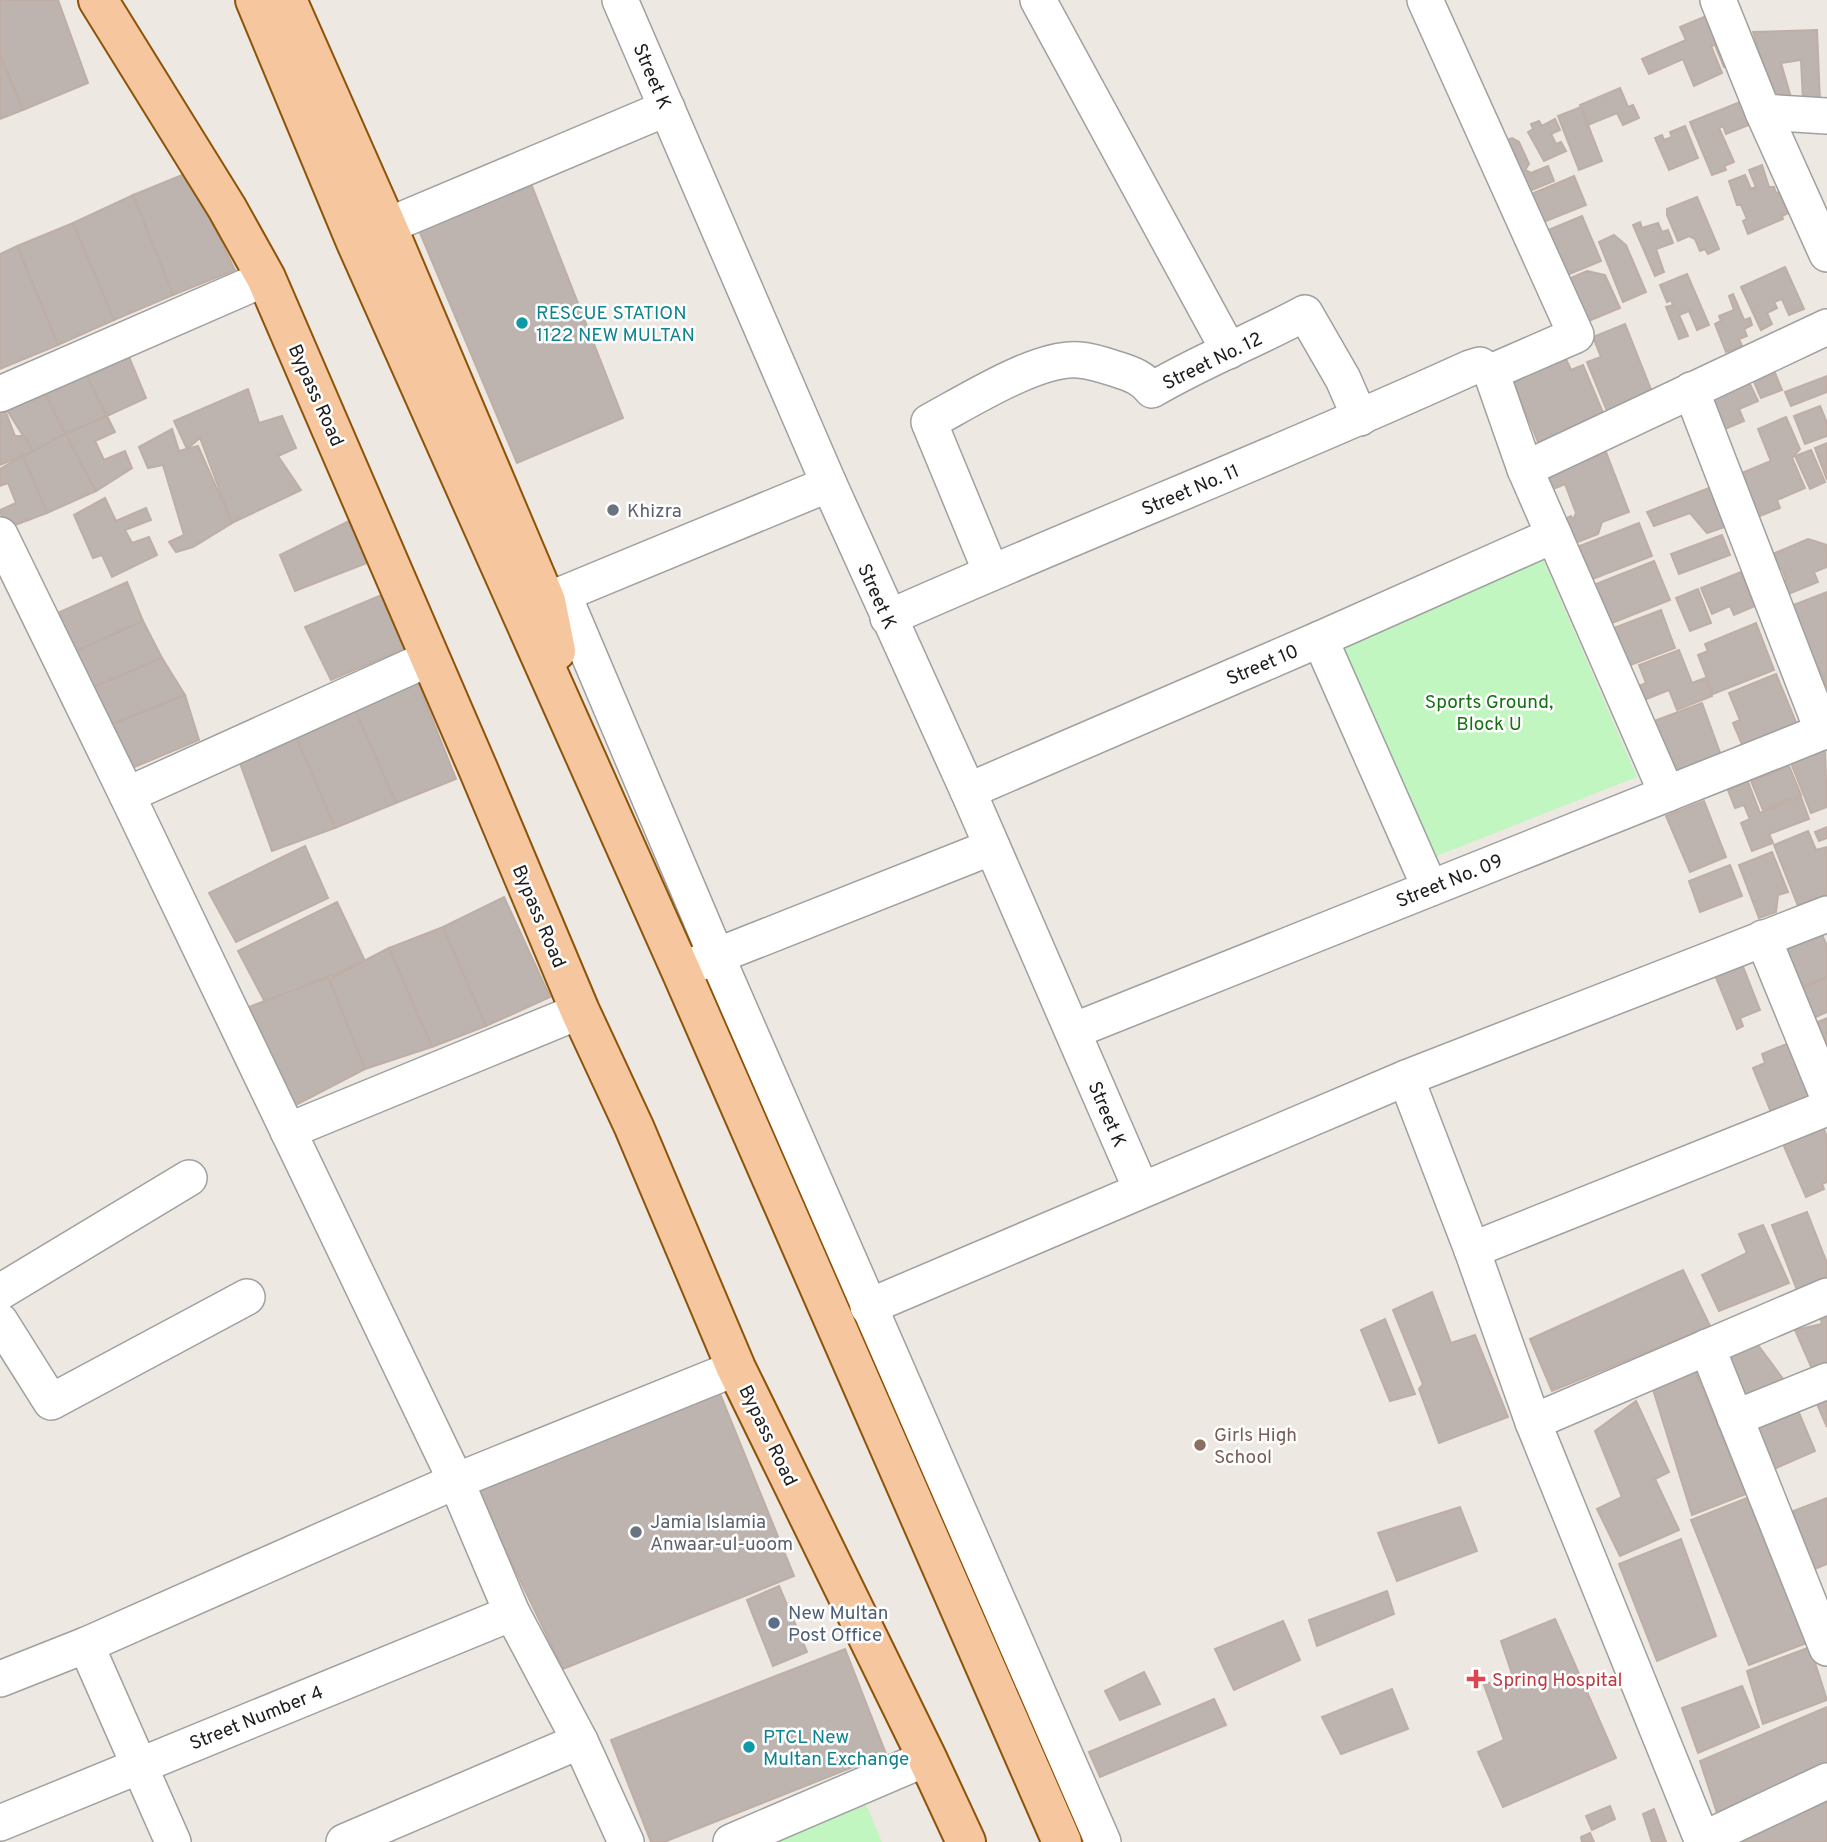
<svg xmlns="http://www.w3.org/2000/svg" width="1827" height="1842" font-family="Overpass,sans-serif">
  <rect width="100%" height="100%" fill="#ede8e2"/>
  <g fill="#c2f6c1">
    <polygon points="1543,559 1637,777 1434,857 1339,644"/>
    <polygon points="864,1800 882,1842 771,1842"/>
  </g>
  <g fill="#bdb4af" stroke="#beaea6" stroke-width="2">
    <polygon points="0,0 58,0 88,83 23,110 0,55"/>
    <polygon points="1711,14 1733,63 1724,67 1715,45 1711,46 1722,73 1694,86 1683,59 1649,74 1642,59 1686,40 1680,27"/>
    <polygon points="1817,30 1820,102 1803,101 1801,60 1781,63 1792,101 1774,100 1753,32"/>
    <polygon points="0,55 23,110 0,119"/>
    <polygon points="1620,88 1628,107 1633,105 1639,118 1623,125 1617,113 1588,125 1580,105"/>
    <polygon points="1745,100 1754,123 1726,134 1723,126 1719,128 1734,162 1724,166 1726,170 1712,175 1690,122"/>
    <polygon points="1581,107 1602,161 1579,170 1558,116"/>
    <polygon points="1555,119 1560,130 1551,134 1556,144 1561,142 1566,151 1544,161 1528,132 1533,129 1531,124 1539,121 1542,126"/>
    <polygon points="1685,126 1698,158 1669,170 1655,138 1662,135 1664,140 1672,137 1670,132"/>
    <polygon points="1512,138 1519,142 1529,164 1525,170 1531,173 1548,166 1554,181 1522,194 1498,144"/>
    <polygon points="1762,165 1769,187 1774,187 1776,193 1779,192 1788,213 1782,216 1783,219 1748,234 1743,221 1747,219 1741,205 1737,205 1729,181 1745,175 1751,189 1756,187 1749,170"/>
    <polygon points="187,173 235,270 173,295 133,195"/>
    <polygon points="1574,176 1586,205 1536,225 1524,197"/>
    <polygon points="530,181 623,418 517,463 418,228"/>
    <polygon points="133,195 173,295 114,320 73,223"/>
    <polygon points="1697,197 1719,249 1708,254 1705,249 1700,251 1695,239 1689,236 1678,241 1667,215 1667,209"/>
    <polygon points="1582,216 1601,261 1560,278 1541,233"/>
    <polygon points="1640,222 1642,228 1658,223 1662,232 1668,230 1673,243 1656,249 1664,272 1655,276 1633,225"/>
    <polygon points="73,223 114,320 58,345 17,246"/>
    <polygon points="1614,235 1626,245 1646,292 1623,302 1599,242"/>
    <polygon points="17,246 58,345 0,369 0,254"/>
    <polygon points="1785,267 1804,309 1789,315 1782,299 1774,302 1777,308 1767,313 1772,324 1761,330 1741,287"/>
    <polygon points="1587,271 1605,275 1620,308 1579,325 1561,282"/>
    <polygon points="1687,274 1709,325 1697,330 1689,311 1679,315 1688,336 1679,339 1666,307 1673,305 1671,300 1667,302 1660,285"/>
    <polygon points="1733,294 1744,320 1750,318 1752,325 1744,329 1747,336 1739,339 1742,346 1726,352 1715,324 1721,321 1719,316 1734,310 1729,296"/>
    <polygon points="1625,324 1652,392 1607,411 1587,362 1601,357 1593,337"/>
    <polygon points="1562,350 1571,370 1583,365 1604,415 1538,442 1509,372"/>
    <polygon points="129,357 146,398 107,416 86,375"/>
    <polygon points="82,367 107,416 65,434 41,386"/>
    <polygon points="1775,373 1782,390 1761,398 1754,382"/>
    <polygon points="1827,376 1827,392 1791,406 1785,392"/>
    <polygon points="1748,380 1758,401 1739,409 1744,421 1725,429 1710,397"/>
    <polygon points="41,386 65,434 33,452 2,402"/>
    <polygon points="248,389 259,423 282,416 296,448 278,456 301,490 232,523 200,438 187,449 174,421"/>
    <polygon points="2,402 15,436 25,436 33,452 0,465 0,403"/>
    <polygon points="1820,406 1827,423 1827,436 1805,444 1794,416"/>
    <polygon points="107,416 115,432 95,441 104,460 125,451 132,468 96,491 65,434"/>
    <polygon points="1786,417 1800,449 1792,458 1805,488 1777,500 1780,508 1750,520 1732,477 1771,461 1758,429"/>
    <polygon points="172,429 179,451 198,446 232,523 193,547 176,552 169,542 184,535 163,465 148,468 139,447"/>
    <polygon points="65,434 96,491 47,513 23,456"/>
    <polygon points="1827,443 1827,480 1815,448"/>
    <polygon points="1811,450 1825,482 1810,489 1795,456"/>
    <polygon points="1606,452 1629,512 1602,522 1598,534 1575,543 1565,519 1571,516 1573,520 1576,513 1565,484 1551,490 1546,475"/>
    <polygon points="23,456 47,513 5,529 0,510 16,503 8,483 0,486 0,469"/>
    <polygon points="1709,488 1725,527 1707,533 1690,513 1654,526 1647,512"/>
    <polygon points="105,498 116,521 146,508 151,520 125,530 132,543 149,537 157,555 112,577 102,555 93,558 74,515"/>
    <polygon points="351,520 372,561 295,591 280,555"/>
    <polygon points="1639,523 1652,556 1590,580 1577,547"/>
    <polygon points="1722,535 1730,555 1679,574 1671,554"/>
    <polygon points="1808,539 1827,545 1827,567 1814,572 1818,582 1786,595 1781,584 1786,580 1782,569 1775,571 1768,556"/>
    <polygon points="1654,561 1670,600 1607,625 1591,586"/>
    <polygon points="1741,572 1755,606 1734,615 1730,606 1712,614 1701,588"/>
    <polygon points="127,582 143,621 67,655 51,616"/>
    <polygon points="1698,589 1711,623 1690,631 1676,598"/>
    <polygon points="1827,592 1827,688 1819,668 1811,672 1783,609"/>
    <polygon points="384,594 408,647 331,680 305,627"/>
    <polygon points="1661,610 1675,648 1620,669 1606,631"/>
    <polygon points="143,621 162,658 85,691 67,655"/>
    <polygon points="1756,623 1774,670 1713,694 1698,655 1708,651 1705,644"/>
    <polygon points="1679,650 1692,683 1705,678 1712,696 1677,710 1669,690 1644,700 1639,686 1646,683 1639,665"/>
    <polygon points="162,658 185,695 105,727 85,691"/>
    <polygon points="1776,674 1798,727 1744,749 1733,723 1740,720 1729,693"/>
    <polygon points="417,681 456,779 396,803 353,706"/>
    <polygon points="185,695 199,740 125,771 105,727"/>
    <polygon points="1702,703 1723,761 1667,781 1646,724"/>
    <polygon points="353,706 396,803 335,828 293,730"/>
    <polygon points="293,730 335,828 272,851 237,755"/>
    <polygon points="1825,749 1827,807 1811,813 1791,763"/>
    <polygon points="1789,766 1801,795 1763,810 1751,781"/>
    <polygon points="1748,782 1760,813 1801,797 1809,819 1769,834 1773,843 1752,851 1741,823 1750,819 1744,805 1735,808 1728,790"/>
    <polygon points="1704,801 1726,857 1690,872 1666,816"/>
    <polygon points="1827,827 1827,838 1819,841 1815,832"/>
    <polygon points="1808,831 1816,850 1827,847 1827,894 1798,906 1774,845"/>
    <polygon points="305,846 328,898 236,942 209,893"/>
    <polygon points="1772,852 1788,892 1778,895 1776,912 1759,918 1739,865"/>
    <polygon points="1730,865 1742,896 1700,912 1689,881"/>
    <polygon points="504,897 550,997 486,1026 443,927"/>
    <polygon points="337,902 365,961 266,1004 238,951"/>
    <polygon points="443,927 486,1026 432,1047 389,948"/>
    <polygon points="1820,930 1827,946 1827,977 1795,990 1778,948"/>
    <polygon points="389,948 432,1047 365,1069 329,979"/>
    <polygon points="1742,964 1760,1010 1740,1018 1743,1026 1737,1029 1715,975"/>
    <polygon points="328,977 365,1069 286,1110 249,1007"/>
    <polygon points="1827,978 1827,1012 1805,1022 1792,993"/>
    <polygon points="1827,1018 1827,1051 1811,1025"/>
    <polygon points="1789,1043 1813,1100 1773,1117 1753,1068 1765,1063 1762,1054"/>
    <polygon points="1823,1127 1827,1137 1827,1182 1822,1184 1824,1189 1806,1197 1783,1144"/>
    <polygon points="1807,1212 1827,1263 1827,1278 1797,1290 1772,1225"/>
    <polygon points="1763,1225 1789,1283 1719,1311 1702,1275 1747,1253 1739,1234"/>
    <polygon points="1683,1270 1710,1326 1552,1391 1530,1339"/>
    <polygon points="1432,1292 1451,1343 1475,1335 1508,1417 1439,1443 1419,1389 1423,1384 1393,1310"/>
    <polygon points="1827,1305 1827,1374 1816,1378 1795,1330 1822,1324 1818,1309"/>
    <polygon points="1385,1319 1415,1394 1390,1401 1361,1330"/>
    <polygon points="1755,1341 1792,1391 1739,1411 1718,1357"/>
    <polygon points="1693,1366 1746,1494 1692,1515 1651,1383"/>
    <polygon points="718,1389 794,1576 563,1669 475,1487"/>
    <polygon points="1827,1400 1827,1427 1817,1404"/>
    <polygon points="1636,1401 1669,1472 1655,1479 1679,1530 1620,1556 1597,1509 1622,1497 1595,1431"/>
    <polygon points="1794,1401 1815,1451 1767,1472 1748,1420"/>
    <polygon points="1747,1498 1807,1643 1749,1665 1691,1520"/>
    <polygon points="1827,1498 1827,1564 1805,1573 1783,1515"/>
    <polygon points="1460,1507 1477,1551 1397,1581 1378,1533"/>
    <polygon points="1681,1539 1716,1636 1657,1661 1619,1564"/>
    <polygon points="779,1586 807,1652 773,1666 747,1600"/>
    <polygon points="1387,1591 1394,1614 1317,1646 1309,1620"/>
    <polygon points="1555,1619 1616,1758 1503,1807 1478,1752 1504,1740 1484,1685 1512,1674 1501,1641"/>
    <polygon points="1283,1621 1300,1660 1234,1690 1215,1649"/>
    <polygon points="1810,1647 1827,1700 1763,1724 1747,1671"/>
    <polygon points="845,1649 886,1754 664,1842 651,1842 611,1740"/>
    <polygon points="1144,1672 1160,1704 1120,1720 1105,1691"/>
    <polygon points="1742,1686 1759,1727 1698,1753 1682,1708"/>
    <polygon points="1392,1689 1408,1729 1341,1754 1322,1717"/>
    <polygon points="1214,1699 1226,1725 1100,1777 1089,1752"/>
    <polygon points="1827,1707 1827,1763 1717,1813 1700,1761"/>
    <polygon points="1827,1801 1827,1842 1736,1842"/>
    <polygon points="1610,1806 1615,1819 1592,1830 1586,1816"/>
    <polygon points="1654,1809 1666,1842 1652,1842 1643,1814"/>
    <polygon points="1590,1833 1594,1842 1582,1842 1581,1837"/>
  </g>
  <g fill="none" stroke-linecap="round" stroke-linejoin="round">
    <defs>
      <g id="minor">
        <polyline points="620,0 829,484 968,791 1141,1189"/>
        <polyline points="1038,0 1229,351"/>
        <polyline points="1425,0 1576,335 1491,372"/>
        <polyline points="1718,0 1763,112 1827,254"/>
        <polyline points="1763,112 1827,116"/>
        <polyline points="387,226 667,108"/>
        <polyline points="1491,372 1525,469 1667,794"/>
        <polyline points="1691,390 1823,732"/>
        <polyline points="0,394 266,278"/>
        <polyline points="1525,469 1827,327"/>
        <polyline points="0,535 127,795 456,1481 512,1613 580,1741 626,1842"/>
        <path d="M991,572L929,422C965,403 1038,356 1079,360C1091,361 1104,365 1116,369C1131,374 1142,377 1152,390C1201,361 1255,340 1305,313L1343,379L1360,418"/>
        <polyline points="563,594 716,955 1103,1842"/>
        <polyline points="546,601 829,484"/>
        <path d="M888,618C1081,532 1277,456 1470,368L1480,365L1491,372"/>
        <polyline points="1320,639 1430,888"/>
        <polyline points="968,791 1320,639 1554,535"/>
        <polyline points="127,795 430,658"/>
        <polyline points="1763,938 1827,1094"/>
        <polyline points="694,965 992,847"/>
        <polyline points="1073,1031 1827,730"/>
        <polyline points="1406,1078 1472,1250 1533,1422 1703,1842"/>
        <polyline points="288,1131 580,1011"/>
        <polyline points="1472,1250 1827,1108"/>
        <polyline points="0,1292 189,1178"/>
        <polyline points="868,1307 1406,1078 1827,914"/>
        <polyline points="0,1321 51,1402 247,1297"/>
        <polyline points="1707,1347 1827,1648"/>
        <polyline points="1735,1418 1827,1381"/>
        <polyline points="1533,1422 1827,1296"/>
        <polyline points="86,1645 173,1842"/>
        <polyline points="0,1679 86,1645 456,1481 736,1368"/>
        <polyline points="0,1823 512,1613"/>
        <polyline points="1702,1840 1827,1781"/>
        <polyline points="344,1842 580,1741"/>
        <polyline points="731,1842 927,1758"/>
      </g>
      <g id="major">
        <polyline points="98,0 227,208 266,278 479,771 580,1011 634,1127 736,1368 927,1758 966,1842"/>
        <polyline points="255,0 355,240 681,971 1062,1842"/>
        <polyline points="287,0 387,226 546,601 556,651"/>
      </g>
    </defs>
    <use href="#minor" stroke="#a0a0a0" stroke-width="38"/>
    <use href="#major" stroke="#8c5309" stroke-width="42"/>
    <use href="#minor" stroke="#fff" stroke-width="35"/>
    <use href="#major" stroke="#f6c79f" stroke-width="38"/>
  </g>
  <g fill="#0f9aa8" stroke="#fff" stroke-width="2.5">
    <circle cx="522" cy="323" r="7"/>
    <circle cx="749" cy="1747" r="7"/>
  </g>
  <g fill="#6b7280" stroke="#fff" stroke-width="2.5">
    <circle cx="613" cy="510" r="7"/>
    <circle cx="636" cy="1532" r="7"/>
  </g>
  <circle fill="#8d6e63" stroke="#fff" stroke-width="2.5" cx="1200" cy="1445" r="7"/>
  <circle fill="#5c6f8a" stroke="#fff" stroke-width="2.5" cx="774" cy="1623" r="7"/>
  <path fill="#e0444e" stroke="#fff" stroke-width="2.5" d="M1472.5 1668.5h7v7h7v7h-7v7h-7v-7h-7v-7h7z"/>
  <g text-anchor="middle" stroke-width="5" stroke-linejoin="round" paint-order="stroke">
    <g font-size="19" fill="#1c1c1c" stroke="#fff">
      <text transform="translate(653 76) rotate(67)" y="7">Street K</text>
      <text transform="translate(1212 360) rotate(-26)" y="7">Street No. 12</text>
      <text transform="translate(317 395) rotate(66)" y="7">Bypass Road</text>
      <text transform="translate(1190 489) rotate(-23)" y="7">Street No. 11</text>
      <text transform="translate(878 596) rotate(66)" y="7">Street K</text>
      <text transform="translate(1262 664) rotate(-23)" y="7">Street 10</text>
      <text transform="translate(1449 880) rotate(-22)" y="7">Street No. 09</text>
      <text transform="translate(540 916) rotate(67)" y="7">Bypass Road</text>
      <text transform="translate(1108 1114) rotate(67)" y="7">Street K</text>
      <text transform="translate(769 1435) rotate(64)" y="7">Bypass Road</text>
      <text transform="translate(256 1717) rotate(-22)" y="7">Street Number 4</text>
    </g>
    <g font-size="19" fill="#0d838f" stroke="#fff" text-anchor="start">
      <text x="536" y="319">RESCUE STATION<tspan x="536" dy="22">1122 NEW MULTAN</tspan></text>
      <text x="763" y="1743">PTCL New<tspan x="763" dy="22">Multan Exchange</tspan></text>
    </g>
    <g font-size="19" fill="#5b616d" stroke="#fff" text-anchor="start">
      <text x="627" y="517">Khizra</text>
      <text x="650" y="1528">Jamia Islamia<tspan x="650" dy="22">Anwaar-ul-uoom</tspan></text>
    </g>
    <g font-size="19" fill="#137311" stroke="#fff">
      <text x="1489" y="708">Sports Ground,<tspan x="1489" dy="22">Block U</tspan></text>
    </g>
    <g font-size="19" fill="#785e54" stroke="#fff" text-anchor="start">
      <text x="1214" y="1441">Girls High<tspan x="1214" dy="22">School</tspan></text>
    </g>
    <g font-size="19" fill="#4e5e75" stroke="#fff" text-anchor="start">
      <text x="788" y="1619">New Multan<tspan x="788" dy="22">Post Office</tspan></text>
    </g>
    <g font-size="19" fill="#be3a42" stroke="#fff" text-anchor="start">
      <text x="1492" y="1686">Spring Hospital</text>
    </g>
  </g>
</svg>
